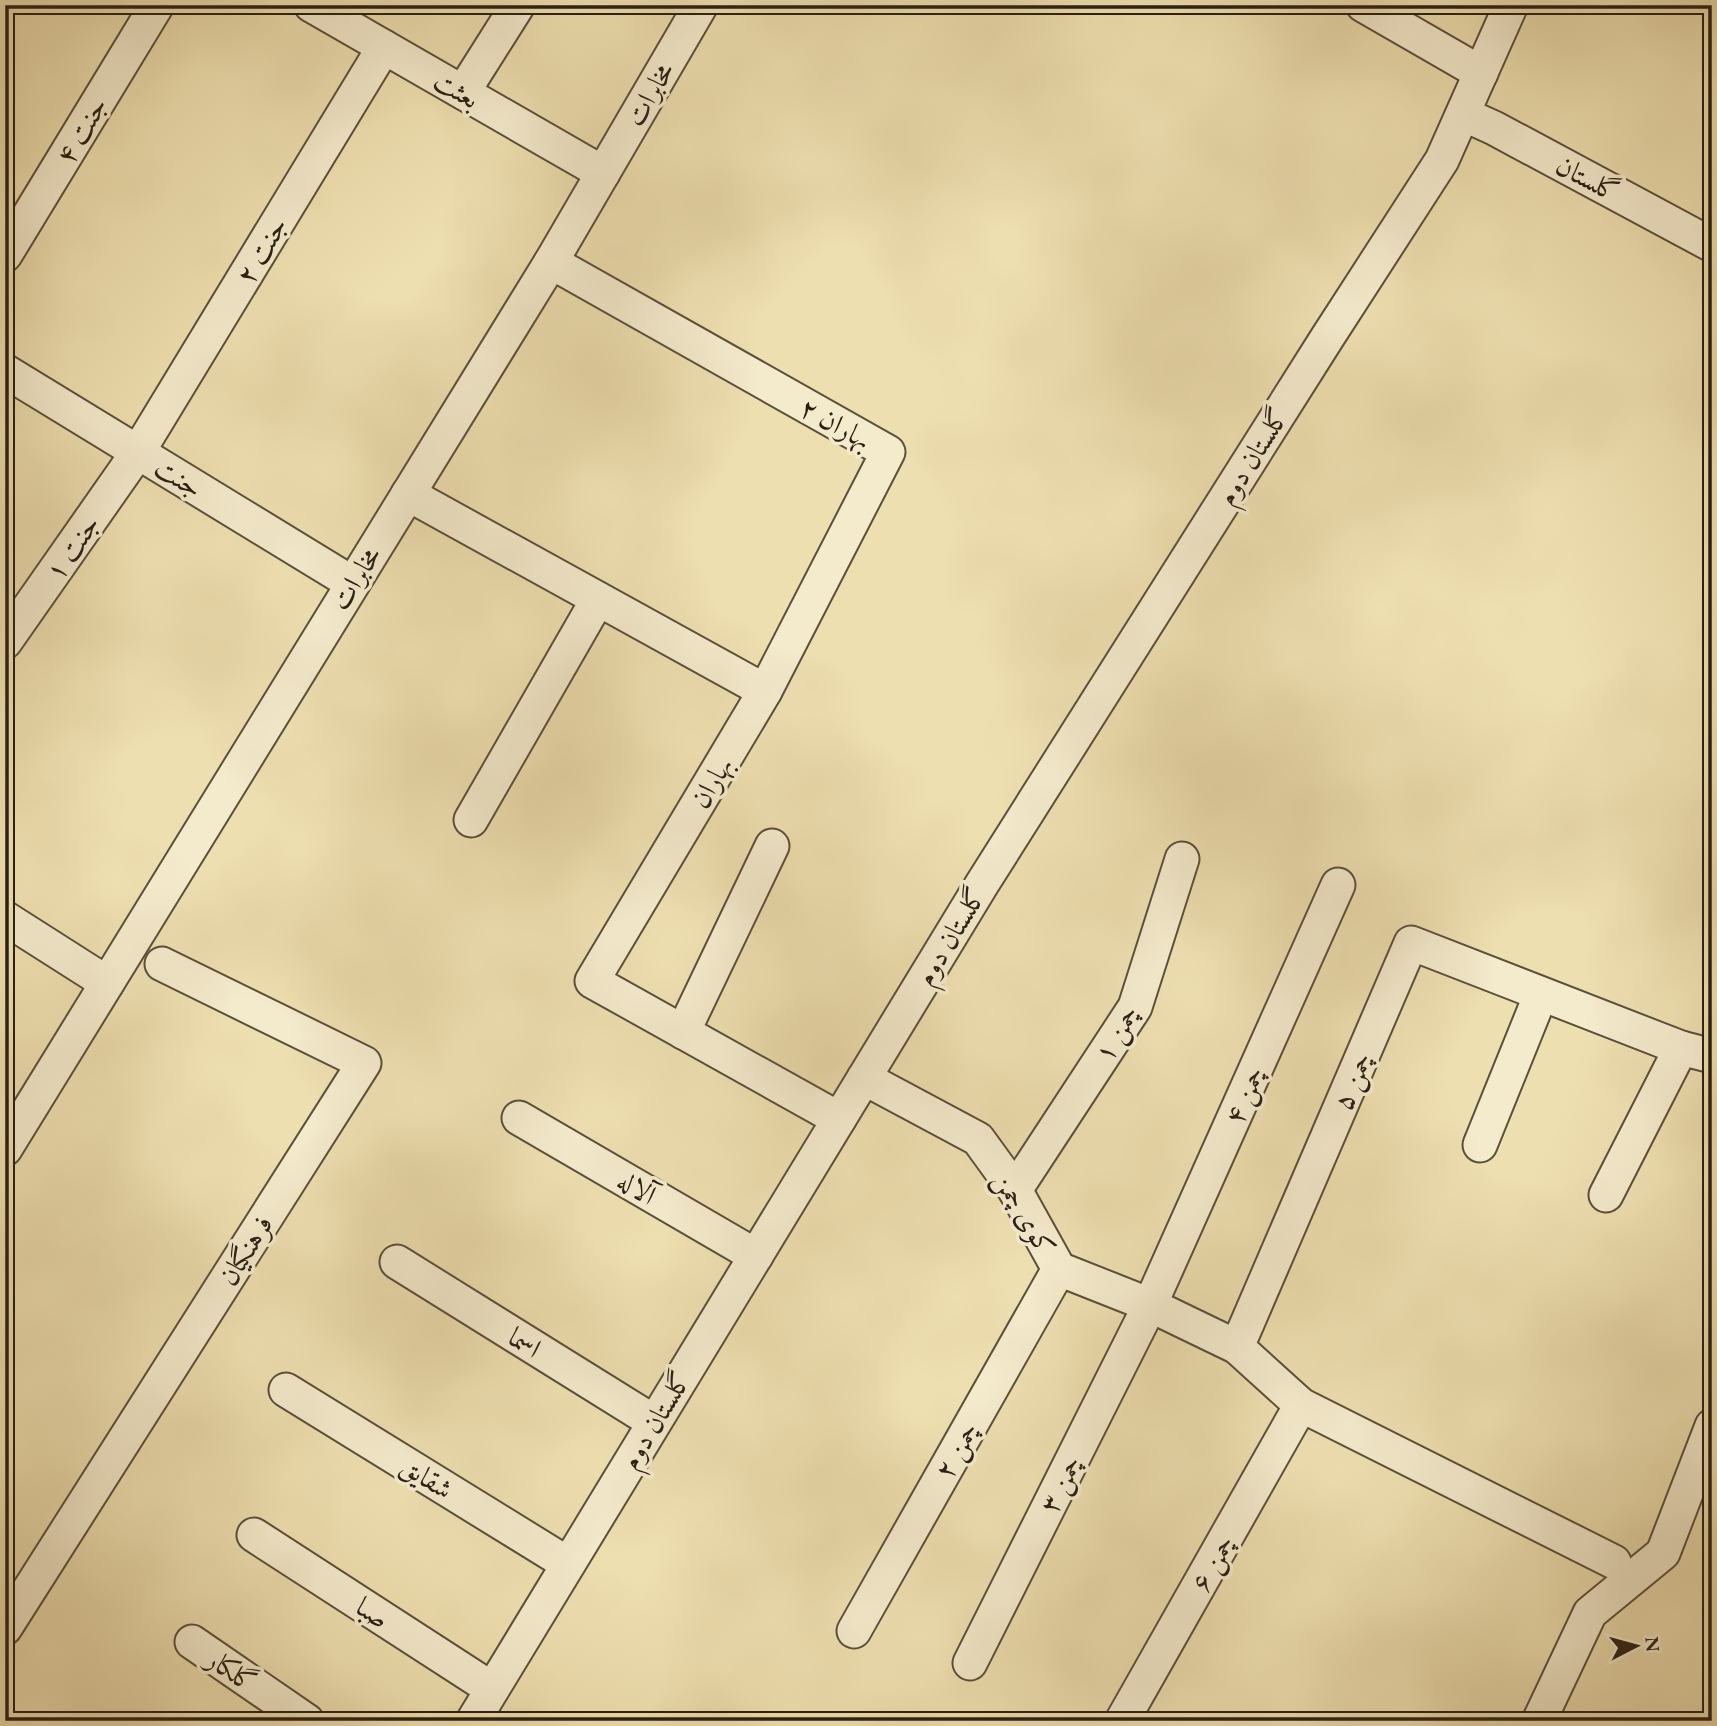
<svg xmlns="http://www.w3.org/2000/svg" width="1717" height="1726" font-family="'EB Garamond',Amiri,serif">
  <rect width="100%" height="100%" fill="#eedfb0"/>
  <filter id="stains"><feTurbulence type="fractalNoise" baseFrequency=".00286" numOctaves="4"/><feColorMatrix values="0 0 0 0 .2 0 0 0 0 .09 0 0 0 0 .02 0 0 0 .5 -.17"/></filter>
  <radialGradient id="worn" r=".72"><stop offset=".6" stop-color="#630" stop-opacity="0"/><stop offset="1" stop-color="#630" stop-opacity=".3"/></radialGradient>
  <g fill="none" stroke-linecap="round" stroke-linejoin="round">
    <defs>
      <g id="minor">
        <polyline points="311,5 603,173"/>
        <polyline points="1363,5 1481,73"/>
        <polyline points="463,92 518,5"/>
        <polyline points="1463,114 1494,128 1712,245"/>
        <polyline points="5,255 157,5"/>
        <polyline points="551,262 888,452 765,691"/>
        <polyline points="5,371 352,583"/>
        <polyline points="408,494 765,691 592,981 839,1119"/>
        <polyline points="5,642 138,452 384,47"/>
        <polyline points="471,820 598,599"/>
        <polyline points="5,918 107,983"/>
        <polyline points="683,1032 772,846"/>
        <polyline points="1681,1048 1712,1056"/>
        <polyline points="864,1078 978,1139 1015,1190 1059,1269 1150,1305 1237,1347 1301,1405 1614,1562"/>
        <polyline points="519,1118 756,1256"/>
        <polyline points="1480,1145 1541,994"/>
        <polyline points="5,1149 551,262 701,5"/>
        <polyline points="1015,1190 1135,1007 1182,859"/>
        <polyline points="397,1262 654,1422"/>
        <polyline points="1237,1347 1411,943 1681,1048 1606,1195"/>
        <polyline points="286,1390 568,1564"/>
        <polyline points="254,1535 492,1689"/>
        <polyline points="5,1628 364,1063 162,964"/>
        <polyline points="854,1631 1059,1269"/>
        <polyline points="192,1642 307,1721"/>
        <polyline points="970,1663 1150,1305 1338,885"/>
        <polyline points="473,1721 982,884 1327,338 1442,160 1511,5"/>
        <polyline points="1122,1721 1301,1405"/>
        <polyline points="1539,1721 1590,1613 1663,1553 1712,1426"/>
      </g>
    </defs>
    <use href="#minor" stroke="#5a503c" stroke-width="37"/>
    <use href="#minor" stroke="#f4eacc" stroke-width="33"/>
  </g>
  <g text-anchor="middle" stroke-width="7" stroke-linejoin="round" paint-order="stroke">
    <g font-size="28" fill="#292015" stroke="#f4eacc">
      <text transform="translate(457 89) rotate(30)" y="10">بعثت</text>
      <text transform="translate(649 94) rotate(-60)" y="10">مخابرات</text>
      <text transform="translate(81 130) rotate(-59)" y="10">جنت ۴</text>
      <text transform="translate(1588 178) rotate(28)" y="10">گلستان</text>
      <text transform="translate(261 250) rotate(-59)" y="10">جنت ۲</text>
      <text transform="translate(836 423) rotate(29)" y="10">بهاران ۲</text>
      <text transform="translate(1252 456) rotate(-58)" y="10">گلستان دوم</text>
      <text transform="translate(179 477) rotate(32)" y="10">جنت</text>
      <text transform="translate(72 547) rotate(-55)" y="10">جنت ۱</text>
      <text transform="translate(355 578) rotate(-58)" y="10">مخابرات</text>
      <text transform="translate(711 782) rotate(-59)" y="10">بهاران</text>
      <text transform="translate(950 936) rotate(-59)" y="10">گلستان دوم</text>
      <text transform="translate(1116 1033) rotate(-59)" y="10">چمن ۱</text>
      <text transform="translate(1352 1081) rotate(-67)" y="10">چمن ۵</text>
      <text transform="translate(1244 1095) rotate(-66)" y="10">چمن ۴</text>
      <text transform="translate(637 1187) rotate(30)" y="10">آلاله</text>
      <text transform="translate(1025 1213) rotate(59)" y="10">کوی چمن</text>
      <text transform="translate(245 1250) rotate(-58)" y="10">فرهنگیان</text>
      <text transform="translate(525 1342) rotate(32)" y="10">اسما</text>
      <text transform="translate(655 1420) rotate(-59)" y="10">گلستان دوم</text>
      <text transform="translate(956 1450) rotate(-60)" y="10">چمن ۲</text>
      <text transform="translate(427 1477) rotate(32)" y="10">شقایق</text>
      <text transform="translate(1060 1484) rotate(-63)" y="10">چمن ۳</text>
      <text transform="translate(1212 1563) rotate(-60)" y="10">چمن ۶</text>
      <text transform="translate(373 1612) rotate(33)" y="10">صبا</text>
      <text transform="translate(232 1670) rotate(34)" y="10">گلکار</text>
    </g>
  </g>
  <rect width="1717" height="1726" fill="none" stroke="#eedfb0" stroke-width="28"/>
  <rect x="7" y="7" width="1703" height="1712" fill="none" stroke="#292015" stroke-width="3.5"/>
  <rect x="14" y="14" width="1689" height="1698" fill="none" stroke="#292015" stroke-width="2"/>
  <g transform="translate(1636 1646) rotate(84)" stroke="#f4eacc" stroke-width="5" paint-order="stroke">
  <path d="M0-5L12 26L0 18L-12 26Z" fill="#292015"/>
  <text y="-10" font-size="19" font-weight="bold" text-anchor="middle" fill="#292015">N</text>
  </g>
  <rect width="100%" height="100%" filter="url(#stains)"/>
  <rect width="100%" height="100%" fill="url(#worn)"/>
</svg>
